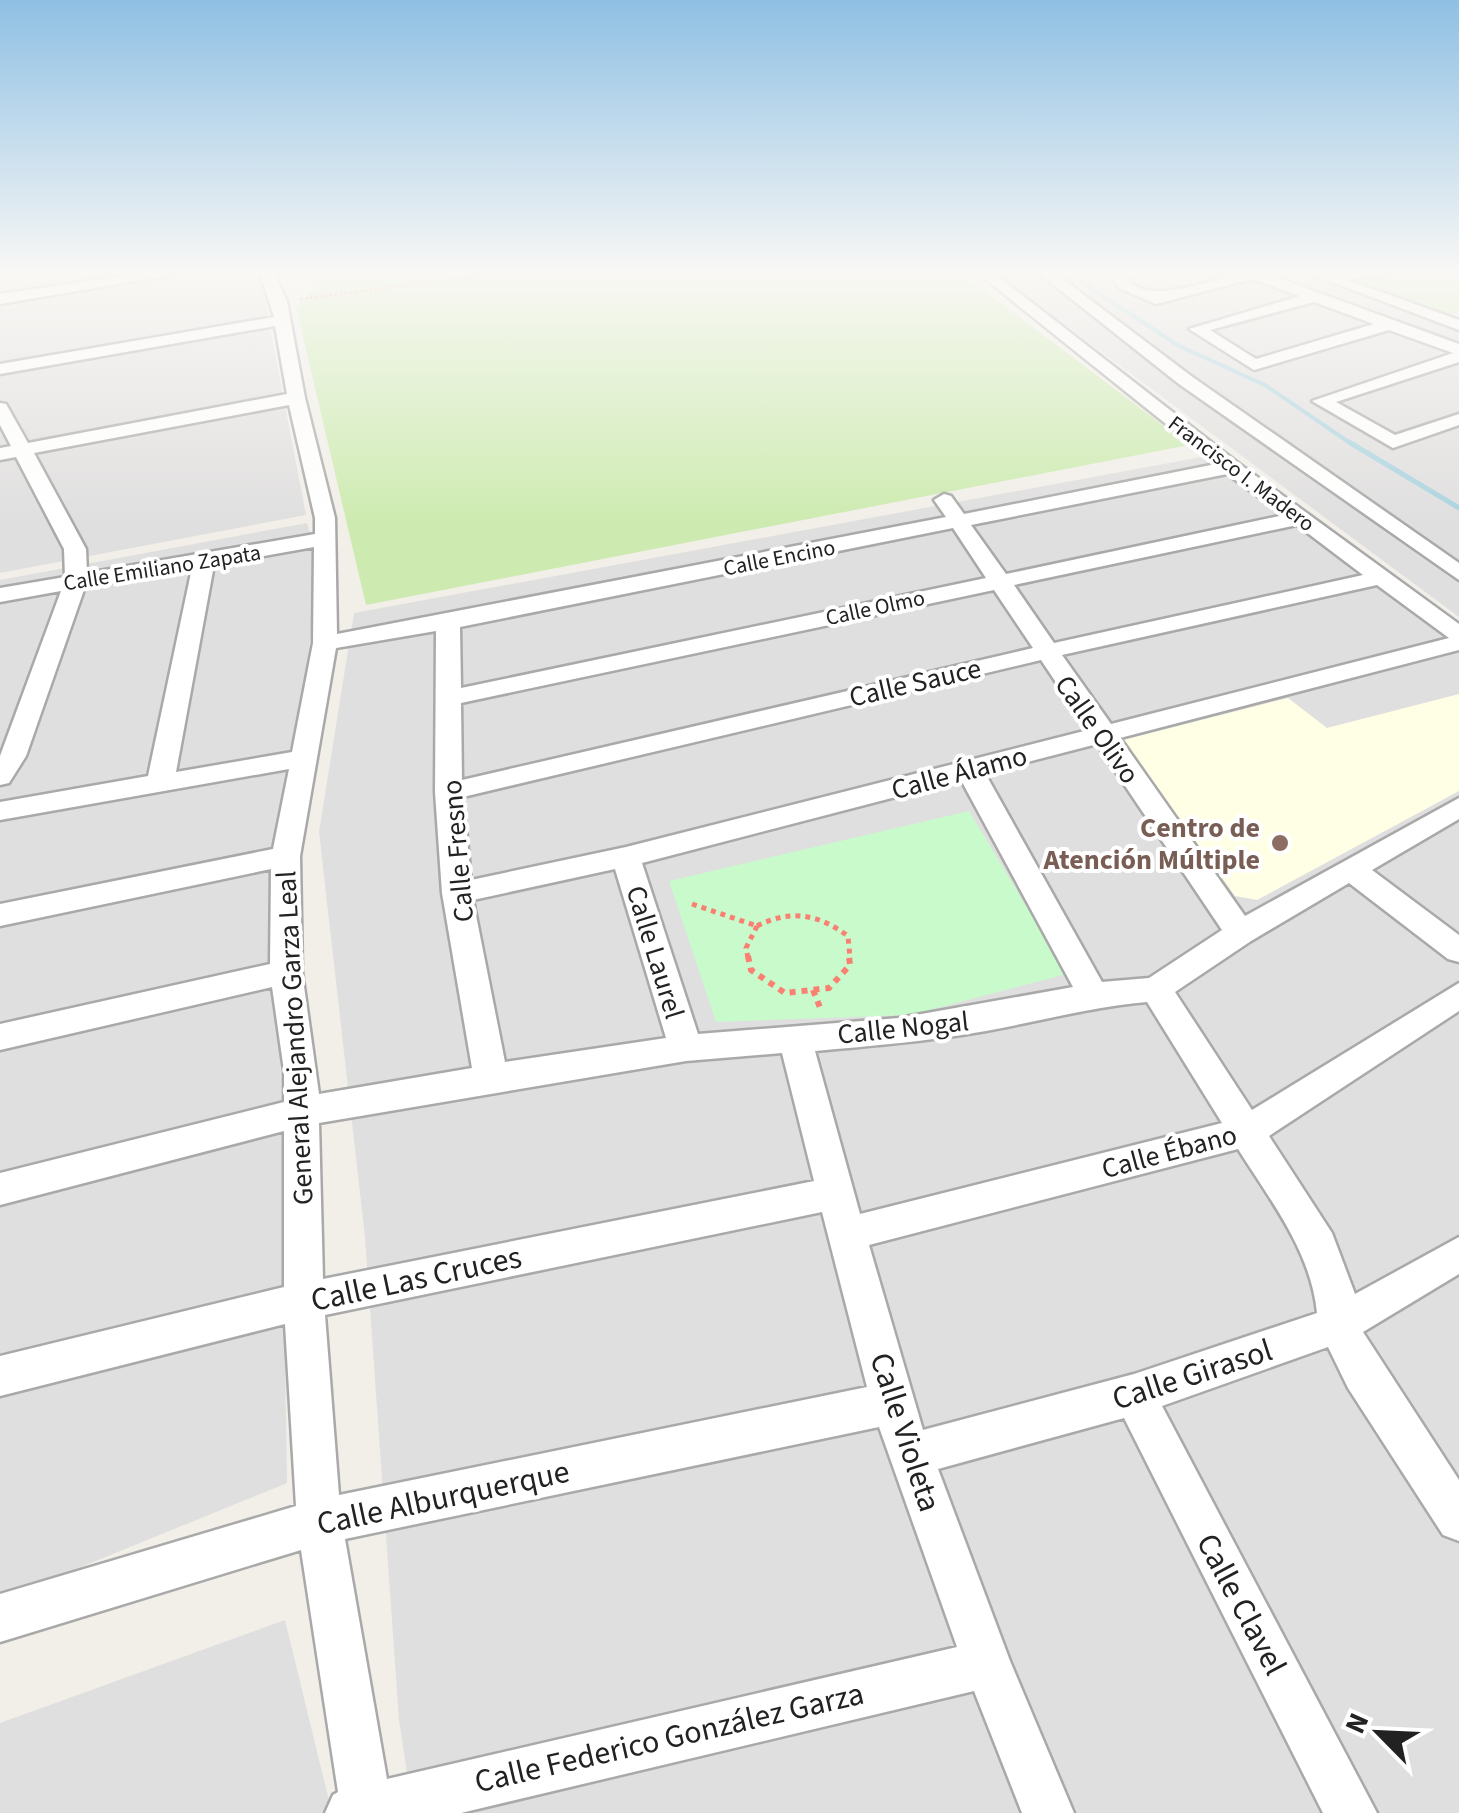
<svg xmlns="http://www.w3.org/2000/svg" width="1459" height="1813" font-family="'Source Sans 3',sans-serif">
  <rect width="100%" height="100%" fill="#f2efe9"/>
  <g fill="#e0dfdf">
    <polygon points="0,270 259,270 306,515 0,573"/>
    <polygon points="991,270 1290,270 1459,332 1459,617"/>
    <polygon points="1207,456 1459,642 1459,1813 413,1813 399,1720 365,1237 319,832 354,613"/>
    <polygon points="307,523 318,558 300,738 277,841 287,1483 0,1600 0,580"/>
    <polygon points="285,1620 332,1813 0,1813 0,1723"/>
  </g>
  <polygon fill="#ffffe5" points="1459,694 1459,791 1257,900 1235,896 1123,740 1288,698 1327,728"/>
  <g fill="#cdebb0">
    <polygon points="314,270 957,270 1189,445 366,605 296,307 320,283"/>
    <polygon points="1316,270 1459,270 1459,312 1446,316"/>
  </g>
  <polygon fill="#c8facc" points="969,811 1067,974 910,1015 716,1022 669,881"/>
  <g fill="none" stroke-linecap="round" stroke-linejoin="round">
    <polyline stroke="#aad3df" stroke-width="4" points="1082,270 1082,282 1179,346 1265,385 1353,445"/>
    <polyline stroke="#aad3df" stroke-width="5" points="1349,442 1459,508"/>
    <defs>
      <g id="minor">
        <polygon points="164,270 201,270 0,304 0,294"/>
        <path d="M259,270H273L287,302L305,398L335,518L337,634L946,517L934,500L944,494L951,496L964,514L1216,464L974,270H990L1238,463L1459,624V650L1120,738L1245,916L1459,798V819L1372,870L1459,935V962L1448,959L1349,883L1251,941L1175,992L1252,1110L1459,983V1011L1269,1136L1332,1233L1355,1294L1459,1237V1274L1363,1332L1459,1480V1541L1443,1535L1348,1388L1328,1347L1162,1406L1377,1813H1323L1124,1418L938,1469L1010,1661L1074,1813H1022L974,1691L461,1813H325L333,1795L338,1792L301,1550L0,1642V1594L296,1506L285,1324L0,1396V1356L284,1287V1131L0,1205V1173L284,1102V1071L272,987L0,1050V1024L270,964L271,869L0,926V904L273,849L289,769L0,820V802L148,776L192,568L85,587L26,756L9,783L0,785V756L61,591L0,602V588L65,577L64,549L16,457L0,460V448L11,446L0,425V403L6,404L28,443L287,394L275,326L0,374V364L274,317ZM289,405L315,518V534L87,573L86,549L34,453ZM1227,474L1284,515L1006,574L971,525ZM1297,525L1363,575L1054,643L1014,585ZM953,528L986,578L461,688L460,627ZM314,547L313,643L292,752L176,772L214,565ZM1377,585L1449,638L1111,724L1062,655ZM994,590L1033,648L462,780L461,703ZM436,631L435,792L442,893L472,1068L319,1094L302,972L300,856L336,648ZM1041,660L1088,730L626,847L471,880L463,797ZM1097,744L1222,930L1149,978L1102,982L985,773ZM961,780L1073,987L899,1018L698,1034L642,863ZM615,869L666,1038L505,1062L473,900ZM1147,1002L1222,1123L860,1214L815,1051C872,1046 929,1041 986,1031C1040,1021 1092,1007 1147,1002ZM782,1053L814,1181L323,1279L319,1123L686,1061ZM1238,1149C1270,1200 1311,1251 1317,1313L1134,1374L923,1430L869,1245ZM822,1212L867,1387L339,1495L325,1315ZM879,1427L957,1647L387,1779L345,1539Z"/>
        <polygon points="1035,270 1051,270 1191,376 1459,563 1459,580 1179,384"/>
        <path d="M1109,270H1123C1134,311 1210,281 1238,273L1235,270H1256L1459,344V362L1336,402L1395,435L1459,414V425L1393,448L1312,401L1453,353L1389,330L1254,370L1189,329L1300,296L1252,279L1156,304L1119,288ZM1314,302L1374,324L1256,359L1210,330Z"/>
        <polygon points="1300,270 1402,270 1395,274 1345,279 1459,320 1459,330"/>
      </g>
    </defs>
    <use href="#minor" stroke="#a9a9a9" stroke-width="5"/>
    <polyline stroke="#fa8072" stroke-width="2.5" stroke-dasharray="2.5 2.5" stroke-linecap="butt" points="300,299 530,270"/>
    <g stroke="#fa8072" stroke-width="5" stroke-dasharray="5 5" stroke-linecap="butt">
      <polyline points="692,904 757,926"/>
      <path d="M757,926C791,909 818,914 848,936L850,958"/>
      <polyline points="748,958 746,948 757,926"/>
    </g>
    <g stroke="#fa8072" stroke-width="6" stroke-dasharray="6 6" stroke-linecap="butt">
      <polyline points="748,956 751,970 785,993 829,988 850,965 849,956"/>
      <polyline points="813,990 821,1010"/>
    </g>
    <use href="#minor" fill="#fff" fill-rule="evenodd"/>
  </g>
  <linearGradient id="sky" x2="0" y2="1"><stop stop-color="#8fc0e4"/><stop offset="0.52" stop-color="#f9f8f5"/><stop offset="1" stop-color="#f9f8f5" stop-opacity="0"/></linearGradient>
  <rect width="1459" height="524" fill="url(#sky)"/>
  <circle fill="#8d6e63" stroke="#fff" stroke-width="4" cx="1280" cy="843" r="10"/>
  <g text-anchor="middle" stroke-width="8" stroke-linejoin="round" paint-order="stroke">
    <g font-size="22" fill="#222" stroke="#fff">
      <text transform="translate(1242 473) rotate(37)" y="8">Francisco I. Madero</text>
      <text transform="translate(779 557) rotate(-11)" y="8">Calle Encino</text>
      <text transform="translate(162 567) rotate(-9)" y="8">Calle Emiliano Zapata</text>
      <text transform="translate(875 607) rotate(-12)" y="8">Calle Olmo</text>
    </g>
    <g font-size="28" fill="#222" stroke="#fff">
      <text transform="translate(915 682) rotate(-13)" y="10">Calle Sauce</text>
      <text transform="translate(1098 729) rotate(55)" y="10">Calle Olivo</text>
      <text transform="translate(959 772) rotate(-15)" y="10">Calle Álamo</text>
      <text transform="translate(457 851) rotate(-95)" y="10">Calle Fresno</text>
      <text transform="translate(656 952) rotate(73)" y="10">Calle Laurel</text>
      <text transform="translate(903 1027) rotate(-6)" y="10">Calle Nogal</text>
      <text transform="translate(294 1038) rotate(-93)" y="10">General Alejandro Garza Leal</text>
      <text transform="translate(1169 1151) rotate(-15)" y="10">Calle Ébano</text>
    </g>
    <g font-size="28" font-weight="bold" fill="#785e54" stroke="#fff" text-anchor="end">
      <text x="1260" y="837">Centro de<tspan x="1260" dy="32">Atención Múltiple</tspan></text>
    </g>
    <g font-size="32" fill="#222" stroke="#fff">
      <text transform="translate(416 1278) rotate(-12)" y="11">Calle Las Cruces</text>
      <text transform="translate(1192 1374) rotate(-18)" y="11">Calle Girasol</text>
      <text transform="translate(906 1432) rotate(72)" y="11">Calle Violeta</text>
      <text transform="translate(443 1497) rotate(-12)" y="11">Calle Alburquerque</text>
      <text transform="translate(1242 1604) rotate(62)" y="11">Calle Clavel</text>
      <text transform="translate(669 1737) rotate(-13)" y="11">Calle Federico González Garza</text>
    </g>
  </g>
  <g transform="translate(1379 1733) rotate(294)" stroke="#ffffff" stroke-width="8" paint-order="stroke">
  <path d="M0-8L18 38L0 25L-18 38Z" fill="#222222"/>
  <text y="-15" font-size="28" font-weight="bold" text-anchor="middle" fill="#222222">N</text>
  </g>
</svg>
